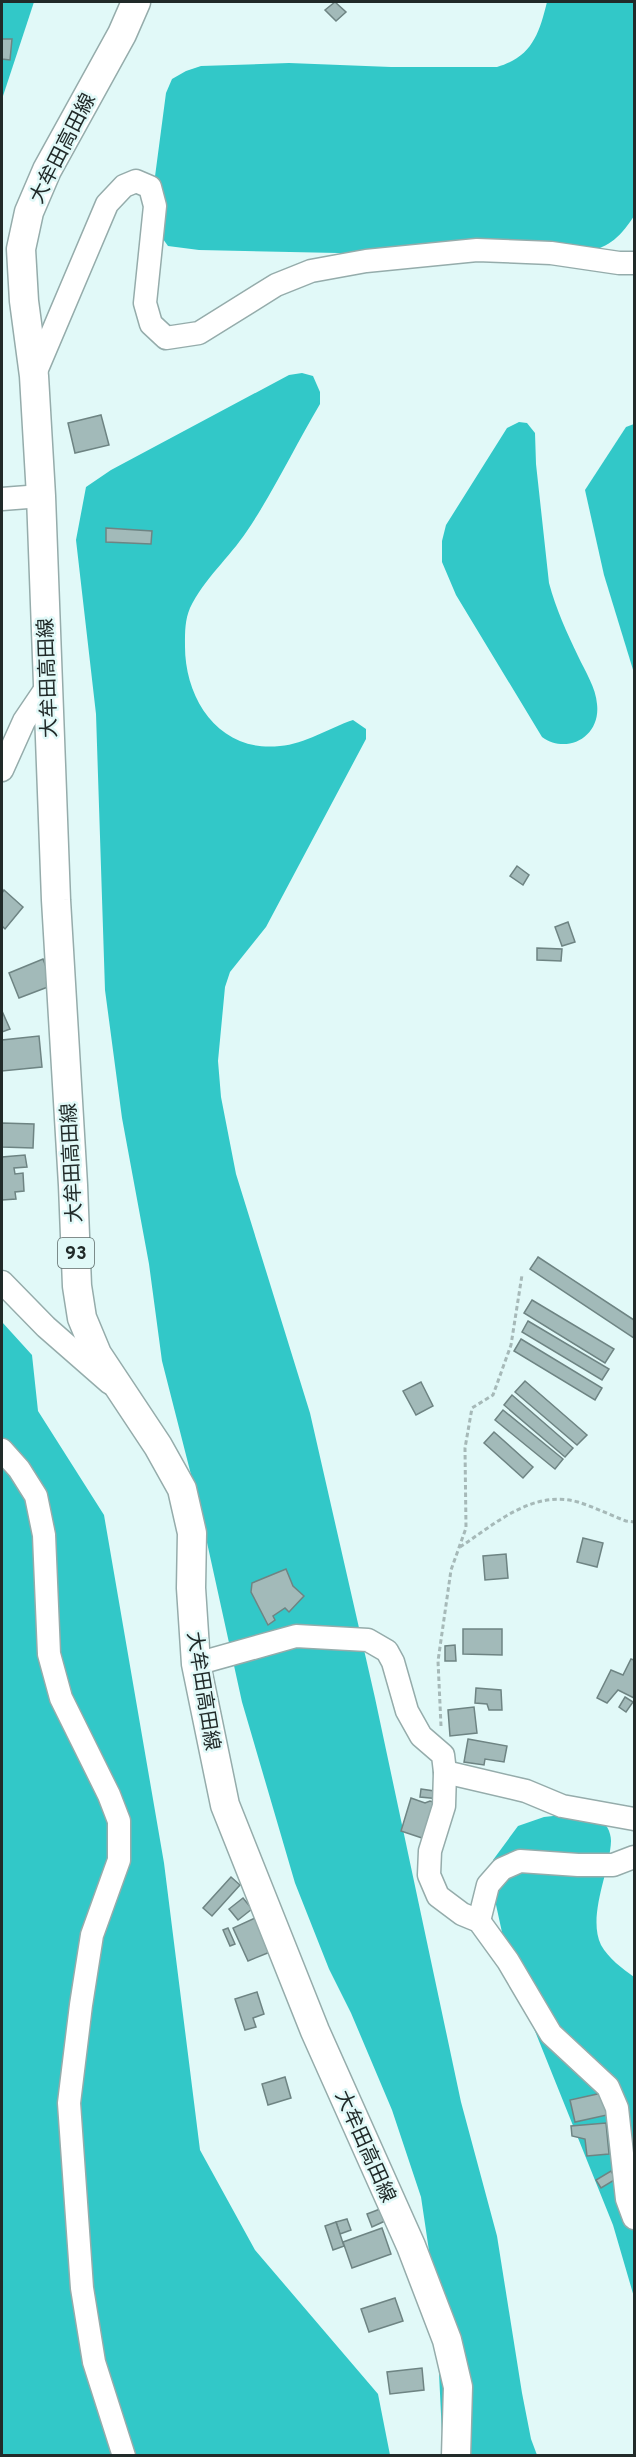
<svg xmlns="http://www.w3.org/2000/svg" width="636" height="2457" font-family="Overpass,'Noto Sans JP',sans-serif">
  <rect width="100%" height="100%" fill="#e1f9f8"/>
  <g fill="#32c8c8">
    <polygon points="2,2 34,2 2,99"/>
    <path d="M547,2H634V216C616,244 607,245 577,258L199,250L168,246L158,232L154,184L166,93L172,79L186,71L201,66L289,63L391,67H497C532,57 539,34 547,2Z"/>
    <path d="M302,373L313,376L320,392V404C295,446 274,491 247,531C229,558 204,579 190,608C185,620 185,631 185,644C184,699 219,753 280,746C305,744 329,728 353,720L366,729V739L266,927L230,972L225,987L218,1061L221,1097L236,1174L310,1413L375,1698L461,2102L497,2236L522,2393L531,2439L537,2455H443L435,2291L421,2197L392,2110L351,2013L329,1969L295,1883L242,1702L199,1506L162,1361L149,1264L122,1118L105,990L96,714L76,540L86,487L111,470L289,375Z"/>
    <path d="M519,422L527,423L535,433L536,464L549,583C556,609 567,633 578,656C585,671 596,688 597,704C601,737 567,755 542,737L456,595L442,562V541L446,525L507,428Z"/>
    <polygon points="634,424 634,673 604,575 585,490 626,427"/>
    <polygon points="2,1322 32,1355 38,1411 104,1515 164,1863 200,2150 255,2250 378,2394 390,2455 2,2455"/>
    <path d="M580,1813C586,1814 594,1815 598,1818C606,1822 611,1832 611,1841C610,1871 587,1916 601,1945C608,1958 623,1969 634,1977V2297L613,2225L510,1969L493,1891V1860L518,1826L544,1817Z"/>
  </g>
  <g fill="#a2bab9" stroke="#6e8483" stroke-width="1.5">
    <polygon points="335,2 346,12 336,21 325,10"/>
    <polygon points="2,39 12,39 10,60 2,59"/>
    <polygon points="101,415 109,445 75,453 68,423"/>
    <polygon points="106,528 152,531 151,544 106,542"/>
    <polygon points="517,866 529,875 523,885 510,876"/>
    <polygon points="4,890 23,907 5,929 2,926 2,893"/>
    <polygon points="568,922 575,942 562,946 555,927"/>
    <polygon points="537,948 562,949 561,961 537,960"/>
    <polygon points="43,959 53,985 19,998 9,973"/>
    <polygon points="2,1011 10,1029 2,1032"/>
    <polygon points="39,1036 42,1067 2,1071 2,1040"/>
    <polygon points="2,1123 34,1124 33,1148 2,1147"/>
    <polygon points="25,1155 27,1167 14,1168 15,1174 23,1173 24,1191 15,1192 16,1199 2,1200 2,1157"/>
    <polygon points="538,1257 634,1320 634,1338 530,1269"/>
    <polygon points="532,1300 614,1349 605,1363 524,1313"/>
    <polygon points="528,1321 609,1369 602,1380 522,1332"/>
    <polygon points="521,1339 602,1388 595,1400 514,1351"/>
    <polygon points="525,1381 587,1435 577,1445 515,1392"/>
    <polygon points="421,1382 433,1406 416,1415 403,1391"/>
    <polygon points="512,1395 573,1448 565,1457 504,1405"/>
    <polygon points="503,1410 563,1459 555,1469 495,1420"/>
    <polygon points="494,1432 533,1467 523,1478 484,1443"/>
    <polygon points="583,1538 603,1543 597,1567 577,1562"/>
    <polygon points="506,1554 508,1578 485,1580 483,1556"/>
    <polygon points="286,1569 293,1586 304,1596 289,1612 285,1608 273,1616 275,1620 268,1625 251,1592 252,1583"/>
    <polygon points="463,1629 502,1629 502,1655 463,1654"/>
    <polygon points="455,1645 456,1661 445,1661 445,1646"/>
    <polygon points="631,1659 634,1660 634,1698 618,1690 607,1703 597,1698 611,1670 623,1675"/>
    <polygon points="476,1688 501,1690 502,1710 489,1710 487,1704 475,1703"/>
    <polygon points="625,1697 633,1702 626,1712 619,1707"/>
    <polygon points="474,1707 477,1733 450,1736 448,1710"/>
    <polygon points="468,1739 507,1746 504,1762 485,1759 484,1765 464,1762"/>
    <polygon points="421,1789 441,1792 440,1799 420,1797"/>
    <polygon points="411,1798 425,1803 430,1801 440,1804 428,1840 401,1831"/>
    <polygon points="231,1877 240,1885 212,1916 203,1908"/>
    <polygon points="243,1898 252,1909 238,1920 229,1909"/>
    <polygon points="255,1918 270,1952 248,1961 233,1928"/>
    <polygon points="228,1928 235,1944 230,1946 223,1930"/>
    <polygon points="257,1992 264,2014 253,2018 256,2027 245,2030 235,1999"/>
    <polygon points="285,2077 291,2098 268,2105 262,2084"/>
    <polygon points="602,2093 607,2115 575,2122 570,2100"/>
    <polygon points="606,2123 609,2154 587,2156 585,2139 572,2136 571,2126"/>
    <polygon points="611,2171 616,2179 601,2188 596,2180"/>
    <polygon points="380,2209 385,2221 372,2227 367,2214"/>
    <polygon points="347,2219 351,2230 340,2234 336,2222"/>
    <polygon points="336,2222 344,2246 333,2250 325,2226"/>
    <polygon points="382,2228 391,2254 352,2268 343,2242"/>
    <polygon points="395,2298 403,2321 369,2332 361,2309"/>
    <polygon points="422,2368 424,2390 390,2394 387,2372"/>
  </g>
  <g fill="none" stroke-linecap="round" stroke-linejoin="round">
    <defs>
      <g id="minor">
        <polyline points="34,376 107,204 124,186 136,181 150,187 155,206 145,303 151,324 166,338 199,333 276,285 311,271 366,261 477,250 551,253 619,263 634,263"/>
        <polyline points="2,499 41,496"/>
        <polyline points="2,770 24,721 47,687"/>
        <polyline points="2,1282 46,1327 110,1383"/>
        <polyline points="2,1450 19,1469 36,1496 44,1535 49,1654 61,1698 109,1795 119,1821 119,1860 92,1935 81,2005 69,2103 82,2288 94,2362 124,2456"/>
        <polyline points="196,1664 296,1636 368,1640 387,1651 393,1662 407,1711 421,1736 443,1755 445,1772 444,1806 430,1851 429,1875 438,1896 462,1914 479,1921 508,1961 551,2034 608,2087 617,2108 627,2199 634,2218"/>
        <polyline points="445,1772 526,1791 562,1806 634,1819"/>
        <polyline points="479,1921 488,1885 502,1869 520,1861 578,1865 613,1865 634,1857"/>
      </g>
      <polyline id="major" points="136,2 122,34 47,170 29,212 21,249 24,301 34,376 41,496 56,900 73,1185 77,1286 82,1318 97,1354 158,1446 182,1489 192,1533 191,1588 196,1664 225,1805 315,2031 411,2246 447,2340 458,2387 456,2456"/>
    </defs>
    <use href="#minor" stroke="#95acab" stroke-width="25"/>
    <use href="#major" stroke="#95acab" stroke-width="31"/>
    <g stroke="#a6b9b8" stroke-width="3" stroke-dasharray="4.5 3" stroke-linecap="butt">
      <path d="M460,1547C495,1524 533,1489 578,1502C594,1507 610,1515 626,1521L634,1522"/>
      <polyline points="441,1726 438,1661 451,1570 466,1528 465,1448 472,1408 493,1395 511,1345 522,1275"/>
    </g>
    <use href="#minor" stroke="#fff" stroke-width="22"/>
    <use href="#major" stroke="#fff" stroke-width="28"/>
  </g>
  <g text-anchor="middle" stroke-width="5" stroke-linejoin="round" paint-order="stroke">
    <rect fill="#e1f9f8" stroke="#5b6867" stroke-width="1.5" x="58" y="1238" width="36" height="30" rx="4.5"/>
    <g font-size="18" font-weight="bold" fill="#212a29">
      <text x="76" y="1259">93</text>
    </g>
    <g font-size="20" fill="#212a29" stroke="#e1f9f8">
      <text transform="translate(62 148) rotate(-63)" y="7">大牟田高田線</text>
      <text transform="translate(47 678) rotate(-92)" y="7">大牟田高田線</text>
      <text transform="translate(71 1163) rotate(-93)" y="7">大牟田高田線</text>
      <text transform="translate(204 1691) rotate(81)" y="7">大牟田高田線</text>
      <text transform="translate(366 2146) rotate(66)" y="7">大牟田高田線</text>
    </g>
  </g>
  <rect width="636" height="2457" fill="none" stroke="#212a29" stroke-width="6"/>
</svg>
